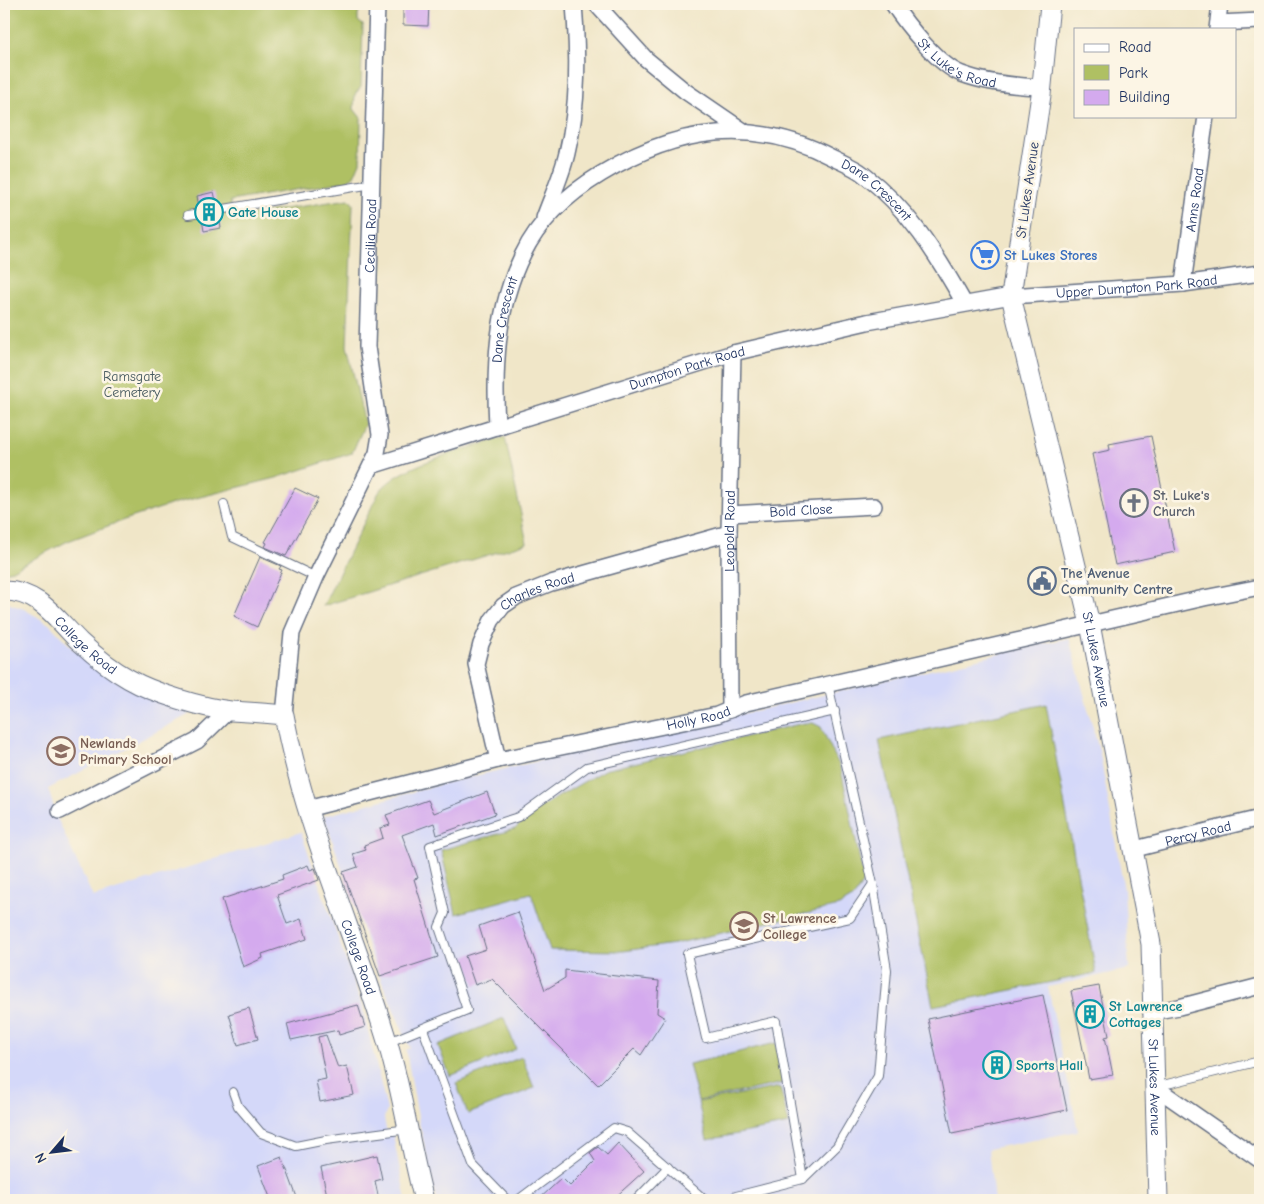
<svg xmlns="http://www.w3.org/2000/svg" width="1264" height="1204" font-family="'Comic Neue',sans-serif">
  <rect width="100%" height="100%" fill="#fcf5e5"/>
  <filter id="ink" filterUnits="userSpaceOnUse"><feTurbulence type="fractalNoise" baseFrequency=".02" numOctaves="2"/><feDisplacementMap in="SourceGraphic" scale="10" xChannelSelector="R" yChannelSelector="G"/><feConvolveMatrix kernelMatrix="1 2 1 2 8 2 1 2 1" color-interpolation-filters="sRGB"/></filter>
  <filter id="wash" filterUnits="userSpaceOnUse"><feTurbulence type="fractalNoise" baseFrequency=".0096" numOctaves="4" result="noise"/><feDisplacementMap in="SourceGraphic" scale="20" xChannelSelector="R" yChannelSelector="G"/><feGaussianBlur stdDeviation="1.12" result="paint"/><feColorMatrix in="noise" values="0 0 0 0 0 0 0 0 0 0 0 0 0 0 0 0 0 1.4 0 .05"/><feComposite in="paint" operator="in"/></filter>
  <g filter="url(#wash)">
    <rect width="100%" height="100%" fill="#f0e6c8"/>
    <g fill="#d4d8f9">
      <polygon points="4,602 24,609 49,624 72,648 106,675 151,699 190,714 48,789 58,820 93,897 301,832 363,1009 387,1110 384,1118 386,1129 393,1135 406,1200 4,1200"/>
      <polygon points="1069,638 1100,754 1124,890 1129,969 1048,987 1078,1131 988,1149 994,1200 437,1200 419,1122 406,1050 410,1048 373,961 324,816 453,781"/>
    </g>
    <g fill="#afc063" stroke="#657860">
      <polygon points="4,4 363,4 358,14 358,21 363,25 361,87 355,94 354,109 361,118 360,162 354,176 347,181 230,201 233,217 349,199 353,204 347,346 365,424 352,453 276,478 176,503 124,520 68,541 12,570 4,572"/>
      <path d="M505,437L527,543L323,606L379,492C401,463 469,449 505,437Z"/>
      <polygon points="1046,704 1096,973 933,1006 879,740"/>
      <polygon points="804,723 813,723 821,727 841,769 864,880 854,897 839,906 674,944 623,951 550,950 531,893 456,914 441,850 515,829 532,812 604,770"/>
      <polygon points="504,1018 516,1049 450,1076 438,1045"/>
      <polygon points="776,1043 784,1083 698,1101 689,1064"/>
      <polygon points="522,1057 534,1088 468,1114 456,1083"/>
      <polygon points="780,1087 789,1124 707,1140 698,1102"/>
    </g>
    <g id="blocks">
      <g fill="#d4aaee">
        <polygon points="403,4 429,4 428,26 403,25"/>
        <polygon points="214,192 217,205 213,211 219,216 221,228 204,231 202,219 206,215 206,212 199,208 197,196"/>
        <polygon points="1151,436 1175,552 1115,565 1092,454 1110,450 1109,444"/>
        <polygon points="295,488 318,499 286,556 265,547 267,543 265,542"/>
        <polygon points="260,557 281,566 279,569 282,570 257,627 234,616"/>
        <polygon points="487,792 495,814 437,835 434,823 402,835 418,878 414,879 438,957 380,976 343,872 358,867 353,854 366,850 364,845 383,838 380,828 390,825 386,815 428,800 434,813"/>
        <polygon points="308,865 310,870 315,868 319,880 277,895 287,924 301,919 307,939 262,954 263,958 243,967 222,899 283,879 282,875"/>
        <polygon points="518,912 545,990 565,978 565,970 659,981 657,1013 665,1018 641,1055 634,1049 598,1085 492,979 475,985 465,956 486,949 479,926"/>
        <polygon points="1099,986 1109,1036 1105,1037 1113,1075 1089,1079 1071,991"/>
        <polygon points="1043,995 1067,1110 952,1134 928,1019"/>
        <polygon points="358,1005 365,1027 339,1035 338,1030 291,1040 287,1024"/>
        <polygon points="249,1008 258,1039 238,1045 229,1014"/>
        <polygon points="326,1035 338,1068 347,1066 354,1095 320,1102 316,1081 326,1079 318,1037"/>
        <polygon points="618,1143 644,1171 612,1200 538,1200 562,1178 570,1186 595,1161 590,1153 598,1147 607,1155"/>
        <polygon points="377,1155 382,1179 375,1181 379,1200 328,1200 321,1168"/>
        <polygon points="282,1157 298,1200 271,1200 258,1166"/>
      </g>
    </g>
  </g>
  <g filter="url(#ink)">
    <use href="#blocks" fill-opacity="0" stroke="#666f83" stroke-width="1"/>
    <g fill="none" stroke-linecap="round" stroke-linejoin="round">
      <defs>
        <g id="service">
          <polyline points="218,210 372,184"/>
          <polyline points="188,215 201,213"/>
          <polyline points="224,504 232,537 316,577"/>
          <polyline points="423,1029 473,1165 507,1200"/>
          <polyline points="389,1042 467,1010 439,927 445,913 430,846 518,817 587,767 835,711"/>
          <polyline points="1155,1087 1260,1061"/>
          <polyline points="233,1092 238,1106 261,1133 296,1146 326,1140 408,1129"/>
          <polyline points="803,1179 776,1021 706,1038 687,954 850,918 873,884"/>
          <polyline points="518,1200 614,1128 627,1132 705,1200"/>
          <polyline points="636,1200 668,1167"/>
          <polyline points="730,1200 736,1196 803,1179 837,1146 878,1076 887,970 873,884 828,684"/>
        </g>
        <g id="minor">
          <polyline points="596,4 646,59 685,91 745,132"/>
          <path id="s1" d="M893,4C906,24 939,66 962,74C986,83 1016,86 1041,87"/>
          <polyline points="1218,23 1260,21"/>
          <polyline points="1217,29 1220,4"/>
          <path d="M544,218C552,196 562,175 567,153C579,104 578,53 574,4"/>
          <path id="s2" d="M1183,284L1206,116"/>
          <path id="s3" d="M497,427C494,368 496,308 523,254C540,219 568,194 601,174C676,128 753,116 833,158C843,163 854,167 863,174C908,208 937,255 964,303"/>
          <path id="s4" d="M371,466L733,353L867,322L1011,296L1183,284L1260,273"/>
          <path id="s5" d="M730,514L874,506"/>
          <path id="s6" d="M730,710L729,533L733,353"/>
          <path id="s7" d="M284,715L292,633L316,577L377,453L380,435L367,347L377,4"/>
          <path id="s8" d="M498,760L476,664L481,644L492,620L503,606L516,597L551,583L729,533"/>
          <path id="s9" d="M307,809L498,760L717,715L746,703L1204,598L1260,587"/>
          <polyline points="60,811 197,741 229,710"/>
          <path id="s10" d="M1135,849L1260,818"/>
          <polyline points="1151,1012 1179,1007 1260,986"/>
          <polyline points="1155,1087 1260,1160"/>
        </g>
        <g id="tertiary">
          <path id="s11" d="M1050,4L1041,95L1011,296L1090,624L1151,944L1158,1200"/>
          <path id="s12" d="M4,591C40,591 57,620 80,642C95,656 111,669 129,679C153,693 203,708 231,711C249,712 266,713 284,715C305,828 354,932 387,1041C403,1093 410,1148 424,1200"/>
        </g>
      </defs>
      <use href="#service" stroke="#666f83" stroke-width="10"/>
      <use href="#minor" stroke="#666f83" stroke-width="18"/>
      <use href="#tertiary" stroke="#666f83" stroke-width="21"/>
      <use href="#service" stroke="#fff" stroke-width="8"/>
      <use href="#minor" stroke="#fff" stroke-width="15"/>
      <use href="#tertiary" stroke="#fff" stroke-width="19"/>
    </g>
  </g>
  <defs>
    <symbol id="building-ring" viewBox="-11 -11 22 22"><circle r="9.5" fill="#fcf5e5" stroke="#0f9aa8" stroke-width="1.5"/><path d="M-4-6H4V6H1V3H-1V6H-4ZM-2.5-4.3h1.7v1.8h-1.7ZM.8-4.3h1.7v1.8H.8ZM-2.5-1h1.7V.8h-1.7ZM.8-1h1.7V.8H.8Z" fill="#0f9aa8"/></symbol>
    <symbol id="supermarket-ring" viewBox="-11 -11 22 22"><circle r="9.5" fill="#fcf5e5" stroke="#3f7fe0" stroke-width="1.5"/><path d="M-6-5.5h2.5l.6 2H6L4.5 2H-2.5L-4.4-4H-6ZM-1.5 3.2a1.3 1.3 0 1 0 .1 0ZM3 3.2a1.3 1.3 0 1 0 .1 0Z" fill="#3f7fe0"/></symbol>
    <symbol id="church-ring" viewBox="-11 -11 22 22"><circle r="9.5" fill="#fcf5e5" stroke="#6b7280" stroke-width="1.5"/><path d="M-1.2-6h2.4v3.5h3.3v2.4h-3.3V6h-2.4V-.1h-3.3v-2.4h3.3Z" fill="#6b7280"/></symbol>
    <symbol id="civic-ring" viewBox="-11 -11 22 22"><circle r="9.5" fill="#fcf5e5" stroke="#5c6f8a" stroke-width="1.5"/><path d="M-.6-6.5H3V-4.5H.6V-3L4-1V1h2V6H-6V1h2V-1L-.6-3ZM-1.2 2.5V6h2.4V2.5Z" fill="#5c6f8a"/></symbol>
    <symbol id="school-ring" viewBox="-11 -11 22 22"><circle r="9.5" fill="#fcf5e5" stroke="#8d6e63" stroke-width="1.5"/><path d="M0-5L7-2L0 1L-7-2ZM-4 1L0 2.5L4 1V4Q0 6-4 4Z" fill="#8d6e63"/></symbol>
  </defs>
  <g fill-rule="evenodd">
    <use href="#building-ring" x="193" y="196" width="32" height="32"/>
    <use href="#supermarket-ring" x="969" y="239" width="32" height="32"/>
    <use href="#church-ring" x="1118" y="487" width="32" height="32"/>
    <use href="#civic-ring" x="1026" y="565" width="32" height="32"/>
    <use href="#school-ring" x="45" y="735" width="32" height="32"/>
    <use href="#school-ring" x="728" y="910" width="32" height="32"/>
    <use href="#building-ring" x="1074" y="998" width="32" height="32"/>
    <use href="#building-ring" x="981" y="1049" width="32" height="32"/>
  </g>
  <g text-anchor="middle" stroke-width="5" stroke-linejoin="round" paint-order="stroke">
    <g font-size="14" fill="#1b2f5e" stroke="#fcf5e5">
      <text dy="5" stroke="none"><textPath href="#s1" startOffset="90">St. Luke's Road</textPath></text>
      <text transform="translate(1027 190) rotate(-82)" y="5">St Lukes Avenue</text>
      <text dy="5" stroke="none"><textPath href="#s3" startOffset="589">Dane Crescent</textPath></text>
      <text dy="5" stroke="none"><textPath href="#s2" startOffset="85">Anns Road</textPath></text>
      <text dy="5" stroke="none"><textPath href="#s7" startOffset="500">Cecilia Road</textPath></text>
      <text dy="5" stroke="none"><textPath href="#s4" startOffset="789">Upper Dumpton Park Road</textPath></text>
      <text dy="5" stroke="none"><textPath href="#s3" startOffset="108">Dane Crescent</textPath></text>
      <text dy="5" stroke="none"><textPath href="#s4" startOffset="331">Dumpton Park Road</textPath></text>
      <text dy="5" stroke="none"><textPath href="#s5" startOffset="71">Bold Close</textPath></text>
      <text dy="5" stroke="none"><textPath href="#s6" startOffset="179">Leopold Road</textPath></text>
      <text dy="5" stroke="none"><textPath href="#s8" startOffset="201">Charles Road</textPath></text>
      <text dy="5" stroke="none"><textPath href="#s12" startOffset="101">College Road</textPath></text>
      <text dy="5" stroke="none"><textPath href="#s11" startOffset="668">St Lukes Avenue</textPath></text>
      <text dy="5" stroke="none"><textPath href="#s9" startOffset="402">Holly Road</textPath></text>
      <text dy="5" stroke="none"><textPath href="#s10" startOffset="65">Percy Road</textPath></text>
      <text dy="5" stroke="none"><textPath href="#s12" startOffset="570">College Road</textPath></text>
      <text dy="5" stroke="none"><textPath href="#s11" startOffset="1101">St Lukes Avenue</textPath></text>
    </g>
    <g font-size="14" font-weight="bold" fill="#0d838f" stroke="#fcf5e5" text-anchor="start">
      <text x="228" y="217">Gate House</text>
      <text x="1109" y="1011">St Lawrence<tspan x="1109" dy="16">Cottages</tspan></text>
      <text x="1016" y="1070">Sports Hall</text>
    </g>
    <g font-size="14" font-weight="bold" fill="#366cbe" stroke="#fcf5e5" text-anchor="start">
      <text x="1004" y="260">St Lukes Stores</text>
    </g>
    <g font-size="14" fill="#475a60" stroke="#fcf5e5">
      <text x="132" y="381">Ramsgate<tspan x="132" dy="16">Cemetery</tspan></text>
    </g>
    <g font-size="14" font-weight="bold" fill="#5b616d" stroke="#fcf5e5" text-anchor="start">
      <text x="1153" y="500">St. Luke's<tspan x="1153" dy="16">Church</tspan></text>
    </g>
    <g font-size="14" font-weight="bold" fill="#4e5e75" stroke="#fcf5e5" text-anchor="start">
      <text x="1061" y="578">The Avenue<tspan x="1061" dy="16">Community Centre</tspan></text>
    </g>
    <g font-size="14" font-weight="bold" fill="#785e54" stroke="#fcf5e5" text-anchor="start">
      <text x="80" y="748">Newlands<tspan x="80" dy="16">Primary School</tspan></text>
      <text x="763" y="923">St Lawrence<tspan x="763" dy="16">College</tspan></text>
    </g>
  </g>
  <rect width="1264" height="1204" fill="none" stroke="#fcf5e5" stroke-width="20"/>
  <rect x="1074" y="28" width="162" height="90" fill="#fcf5e5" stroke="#a2a6af"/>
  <rect x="1084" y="44" width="25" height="8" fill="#ffffff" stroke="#a2a6af"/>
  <text x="1119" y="52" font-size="15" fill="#1b2f5e">Road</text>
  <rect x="1084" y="65" width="25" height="15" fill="#afc063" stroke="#a2a6af"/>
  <text x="1119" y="78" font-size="15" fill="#1b2f5e">Park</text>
  <rect x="1084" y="90" width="25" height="15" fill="#d4aaee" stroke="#a2a6af"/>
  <text x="1119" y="102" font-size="15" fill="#1b2f5e">Building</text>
  <g transform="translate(52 1152) rotate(242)" stroke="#fcf5e5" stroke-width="4" paint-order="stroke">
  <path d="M0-4L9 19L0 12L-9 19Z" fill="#1b2f5e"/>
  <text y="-8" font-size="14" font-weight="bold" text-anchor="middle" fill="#1b2f5e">N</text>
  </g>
</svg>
